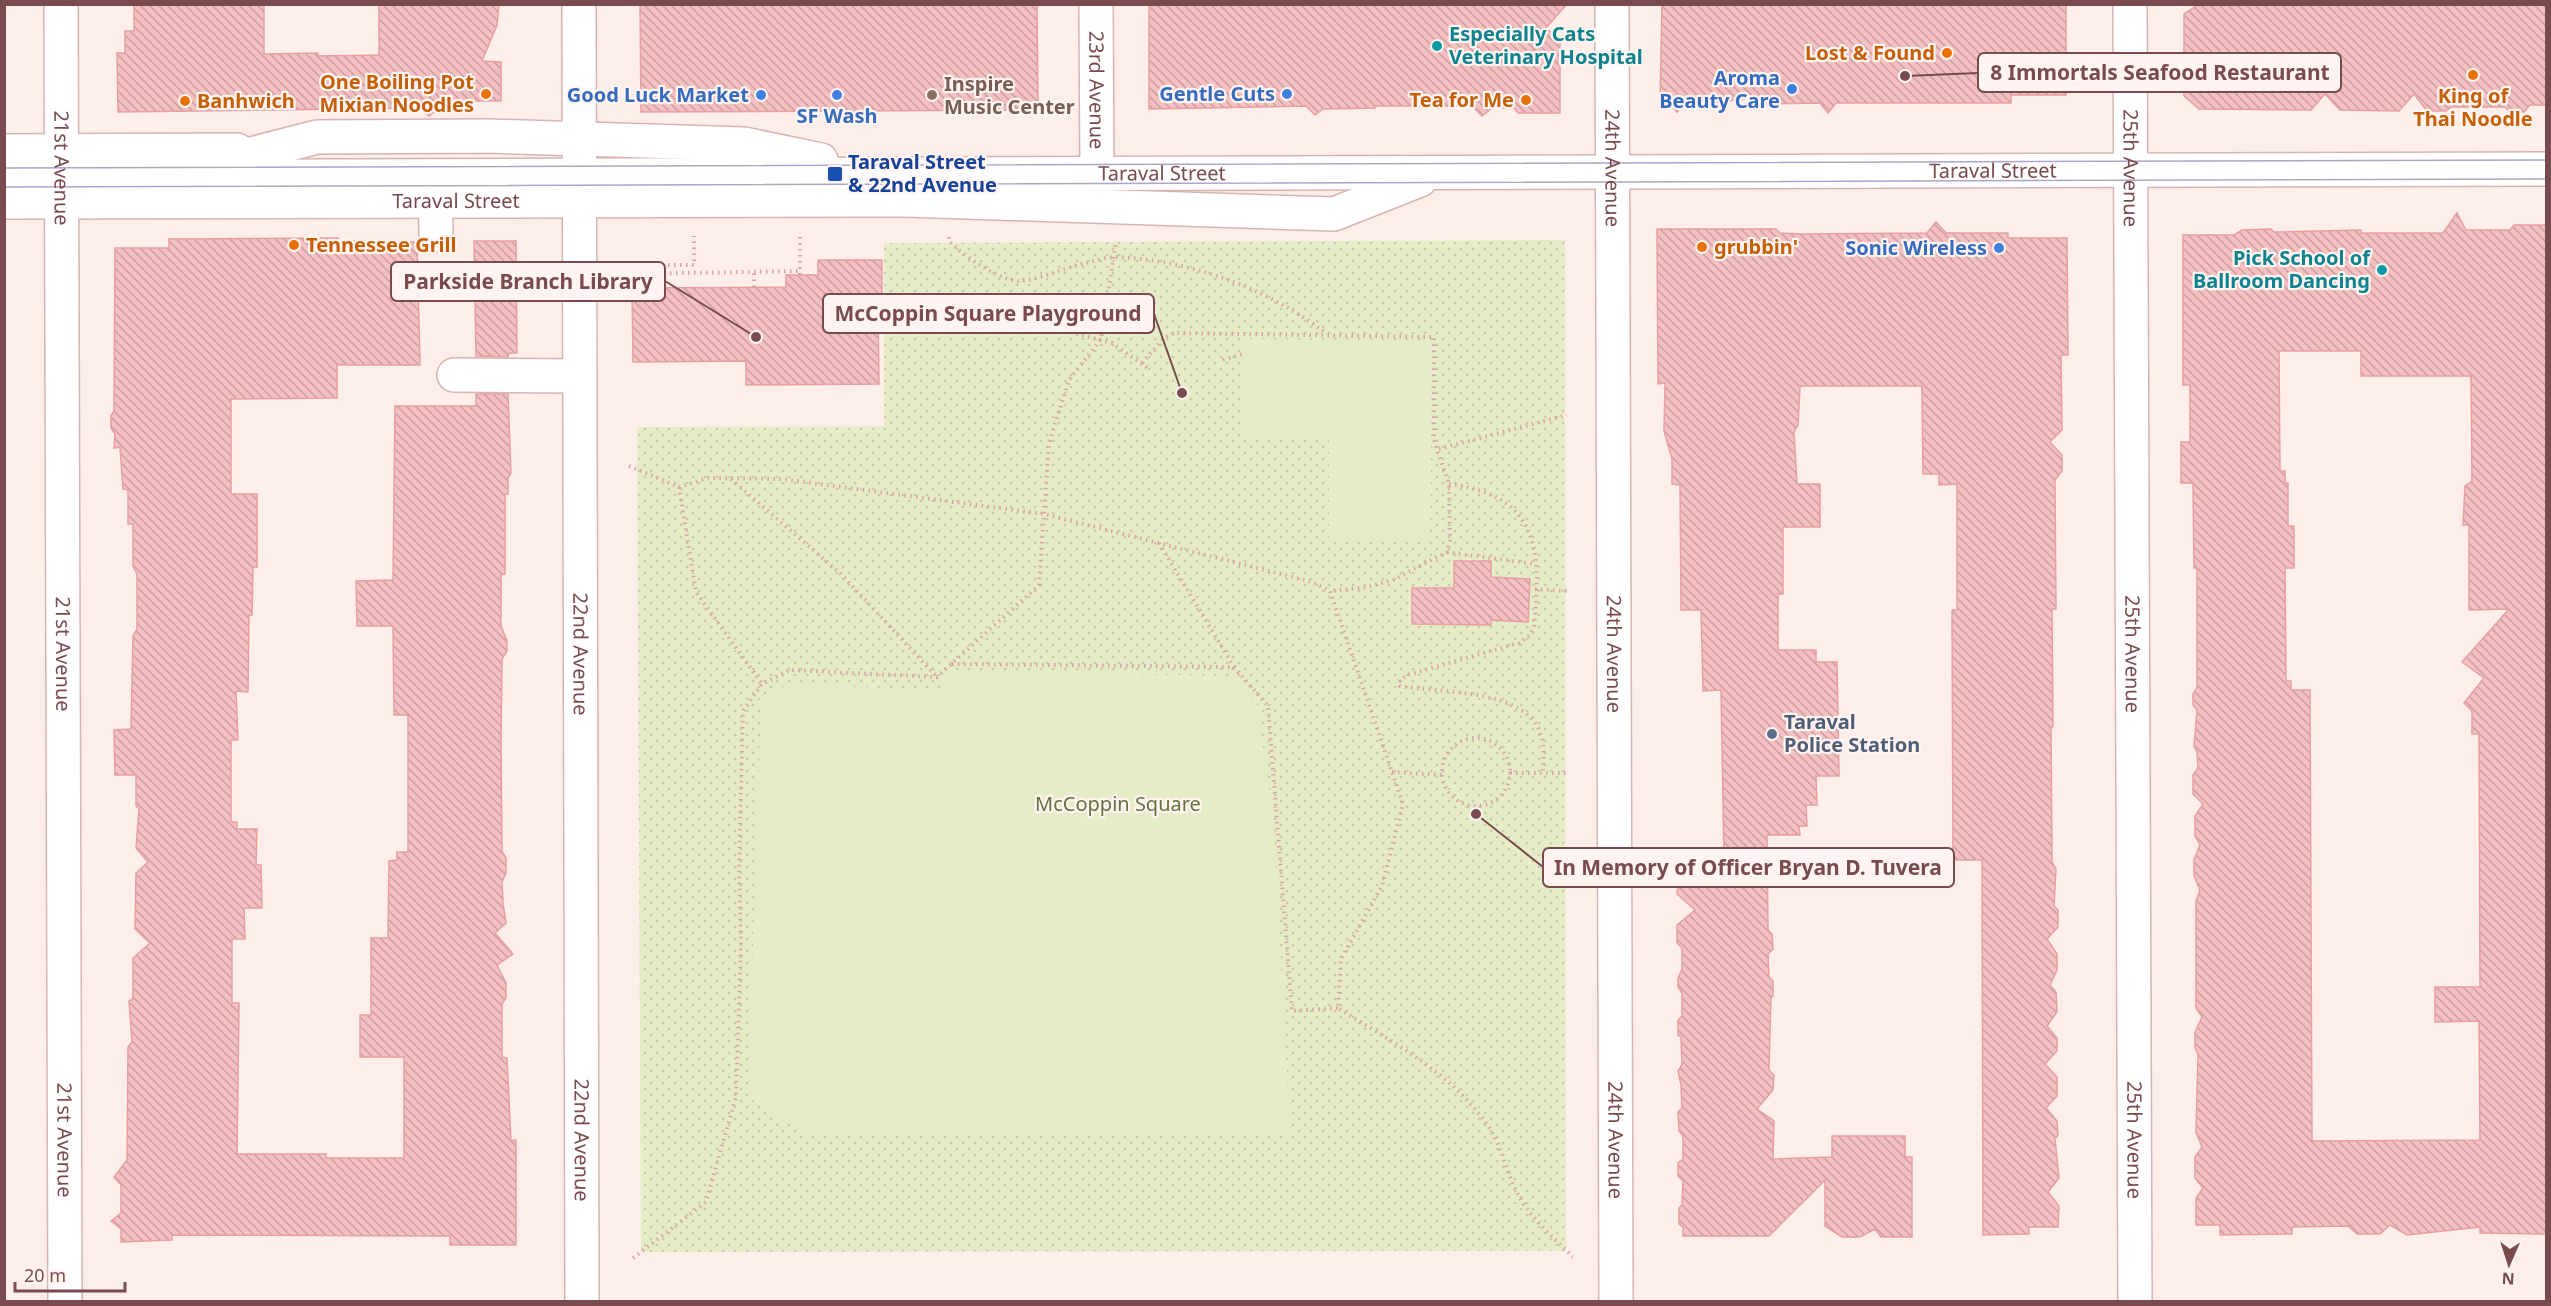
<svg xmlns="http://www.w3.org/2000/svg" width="2551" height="1306" font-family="'Noto Sans',sans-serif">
  <defs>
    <pattern id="green-dots" width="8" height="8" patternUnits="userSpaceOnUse" patternTransform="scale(1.5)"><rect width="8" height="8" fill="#e5ecc7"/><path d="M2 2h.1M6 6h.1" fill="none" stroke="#c8ccad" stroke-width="1.8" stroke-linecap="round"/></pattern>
    <pattern id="building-back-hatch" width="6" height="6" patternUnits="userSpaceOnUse" patternTransform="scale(1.5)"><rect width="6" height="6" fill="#f4c0c1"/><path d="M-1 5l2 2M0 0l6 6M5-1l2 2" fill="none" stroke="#cb9e9f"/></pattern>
  </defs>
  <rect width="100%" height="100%" fill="#fdeeea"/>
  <polygon fill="url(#green-dots)" points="1565,240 1566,1251 641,1252 637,427 884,426 884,243"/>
  <g fill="#e5ecc7">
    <polygon points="1243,339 1432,340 1430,542 1329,542 1329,437 1242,436"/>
    <polygon points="942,671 1233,676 1257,705 1274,824 1290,1132 803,1133 748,1097 761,704 787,684 941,690"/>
  </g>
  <g fill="url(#building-back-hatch)" stroke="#e7a0a2" stroke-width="1.5" fill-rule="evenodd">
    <polygon points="134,4 264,4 264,54 318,53 318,56 379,55 379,4 499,4 497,25 482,61 501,62 501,101 455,101 456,105 443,105 429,116 419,108 118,112 117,53 125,53 125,31 134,31"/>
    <polygon points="640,4 1037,4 1038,110 641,112"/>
    <polygon points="1149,4 1567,4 1546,28 1560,39 1560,113 1518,113 1514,108 1492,108 1482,116 1472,106 1375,106 1375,108 1323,109 1315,115 1306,106 1149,109"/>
    <polygon points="1662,4 2066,4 2066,95 2011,95 2011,103 1836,103 1828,113 1820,103 1766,104 1766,95 1716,103 1711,106 1683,105 1677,112 1668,102 1660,103"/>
    <polygon points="2199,4 2547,4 2547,105 2530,105 2524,112 2509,111 2505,107 2451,107 2446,111 2427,111 2414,94 2399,111 2340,110 2325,94 2311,110 2199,109 2184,96 2184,14"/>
    <path d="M2457,213L2466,230H2510L2514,225H2547V1234L2480,1233V1227L2407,1235L2390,1225L2380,1234H2357L2348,1226L2292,1227V1234L2220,1235V1225H2196V1198L2203,1188L2195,1178V1157L2202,1147L2196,1132L2198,1054L2195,1048V1032L2202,1017L2196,1008V901L2200,891L2194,875V860L2200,845L2195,836V816L2203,804L2193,794V775L2198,768L2197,752L2194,746L2197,710L2193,705V694L2197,687V568H2194L2193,483H2181V442H2190V385H2183V235H2234L2242,230L2271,229L2274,232L2361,230V233H2443ZM2279,351H2361V376H2471L2472,481L2465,486L2463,525H2469V610L2509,609L2462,662L2484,678L2464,703L2472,711V734H2479L2480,987H2435V1022L2479,1021L2480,1140L2312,1141L2310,690H2291V681H2286L2285,568H2294V526H2288V483H2285V471H2280Z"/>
    <polygon points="1936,222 1946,233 2008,233 2008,238 2067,238 2068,355 2061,355 2062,430 2050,442 2062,455 2062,471 2055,480 2056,609 2052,609 2053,727 2051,727 2052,862 2056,869 2054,906 2058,910 2058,927 2047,939 2057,954 2057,970 2050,985 2056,992 2057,1012 2047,1026 2057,1038 2057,1051 2045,1064 2057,1077 2057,1096 2046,1108 2057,1121 2058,1135 2055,1139 2059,1178 2048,1192 2059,1206 2058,1227 2029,1227 2029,1234 1983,1235 1982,860 1953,860 1952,610 1957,610 1957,484 1939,485 1939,474 1923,474 1922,386 1800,386 1798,425 1794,432 1797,484 1820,484 1820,527 1783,527 1783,594 1778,594 1778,650 1816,650 1816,662 1837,662 1839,776 1816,776 1817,805 1806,805 1807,826 1799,826 1800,835 1767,835 1768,930 1772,934 1773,949 1768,954 1769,977 1773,981 1773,996 1771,998 1769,1070 1774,1075 1773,1090 1757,1109 1774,1121 1773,1159 1832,1157 1832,1136 1905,1136 1905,1157 1912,1157 1912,1237 1881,1237 1875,1229 1860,1237 1842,1237 1825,1226 1825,1180 1769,1236 1683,1236 1683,1227 1679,1224 1679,1208 1682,1205 1683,1181 1678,1176 1678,1163 1683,1159 1683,1136 1679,1131 1678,1112 1682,1108 1681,1085 1678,1071 1682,1065 1681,1037 1678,1035 1678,1020 1682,1016 1682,993 1678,987 1678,978 1682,969 1682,948 1677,943 1677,925 1695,910 1677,894 1678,883 1687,868 1704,868 1704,859 1724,859 1721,690 1703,691 1701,610 1681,610 1680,485 1672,484 1672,459 1664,431 1665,383 1658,384 1657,229 1776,229 1780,233 1801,234 1927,233"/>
    <polygon points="338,238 338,241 417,242 420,365 337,365 337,398 231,399 231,494 257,494 257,567 253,567 252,615 249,615 248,692 236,691 238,740 231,740 231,822 237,822 237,829 257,829 256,865 261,865 262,908 244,908 245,939 232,939 232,1003 239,1003 237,1154 326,1154 326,1158 404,1158 404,1057 360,1057 360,1015 371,1015 371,938 388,938 389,861 397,860 397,852 408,852 408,715 394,715 393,626 357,626 356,581 393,580 395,406 476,406 476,394 508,394 511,473 508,478 508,494 505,494 505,574 501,575 501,626 507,641 507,651 502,659 501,744 502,851 506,858 506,873 502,882 503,903 506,923 495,933 513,954 497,965 506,983 506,998 502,1004 502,1057 507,1058 511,1141 516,1140 516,1245 450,1245 450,1236 172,1235 172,1240 121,1242 121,1229 111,1221 121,1213 121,1185 114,1177 127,1160 128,1047 132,1042 129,1001 133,999 133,958 150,943 135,929 136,873 148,862 136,848 139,809 136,806 136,775 115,775 114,730 131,729 133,636 137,629 137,574 133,566 133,524 128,524 128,490 123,489 120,447 114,448 115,434 111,428 111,416 114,411 115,248 169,248 169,239"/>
    <polygon points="474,241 516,241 517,353 509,353 508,357 476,356"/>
    <polygon points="818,260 882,260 882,313 878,312 879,384 746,385 746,361 633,362 632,288 786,287 786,275 818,275"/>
    <polygon points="1454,561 1491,561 1491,577 1530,579 1528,622 1491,620 1491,625 1412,624 1412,588 1454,588"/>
  </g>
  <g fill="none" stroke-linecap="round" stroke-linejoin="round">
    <defs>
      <g id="minor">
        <path id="s1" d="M61,4L65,1302"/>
        <path id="s2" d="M579,4L582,1302"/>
        <path id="s3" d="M1096,4L1097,173"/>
        <path id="s4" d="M1612,4L1616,1302"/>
        <path id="s5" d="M2130,4L2135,1302"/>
        <polyline points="4,151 237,150"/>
        <polyline points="212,164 317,137 488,136 744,144 821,160"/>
        <path id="s6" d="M4,177L2546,169"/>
        <polyline points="435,180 436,235"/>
        <polyline points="884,195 906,200 1334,214 1420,180"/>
        <path id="s7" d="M4,202L906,200"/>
        <polyline points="454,375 580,376"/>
      </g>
    </defs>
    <use href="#minor" stroke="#d5b5b4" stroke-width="36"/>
    <g stroke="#daa2a4" stroke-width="4" stroke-dasharray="1.5 4.5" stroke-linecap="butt">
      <polyline points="800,237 800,275"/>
      <path d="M949,237V241C962,255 1000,281 1020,281C1042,279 1064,268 1086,263C1095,261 1107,257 1117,257C1193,261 1267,288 1327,334"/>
      <polyline points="628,274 800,271"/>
      <polyline points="647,274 647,265 694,265 694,236"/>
      <polyline points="754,287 754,272"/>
      <polyline points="1059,329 1112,343 1149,369"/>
      <polyline points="1223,360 1243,354"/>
      <polyline points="1142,363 1164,338 1174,333 1434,337 1434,440 1449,484 1450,541 1447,552 1393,580 1367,587 1330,591"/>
      <polyline points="1439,449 1567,415"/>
      <path d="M629,466L679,487L708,478L782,479L1044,514L1312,582L1330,591L1403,804L1382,886L1341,959L1338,1008C1392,1042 1451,1072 1488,1126C1503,1148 1506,1174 1519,1196C1532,1220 1554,1238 1573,1257"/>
      <polyline points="731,479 841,574 937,677"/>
      <path d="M1449,484C1539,495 1542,550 1534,627L1530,635L1519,643L1407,675L1398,682L1400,686C1439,693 1527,688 1541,735C1545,747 1543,760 1543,772"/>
      <polyline points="679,487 696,592 762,684"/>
      <polyline points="1159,543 1234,667"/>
      <polyline points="1447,552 1535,564"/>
      <polyline points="1535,589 1568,591"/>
      <polyline points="952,664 1234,667 1268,706 1292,1011 1338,1008"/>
      <circle cx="1476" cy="772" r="34"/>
      <polyline points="1392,772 1443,775"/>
      <polyline points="1510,773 1568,773"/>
      <polyline points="633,1258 706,1202 736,1097 741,943 739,870 743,711 762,684 790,670 937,677 1039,585 1049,443 1069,380 1101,339 1116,242"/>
    </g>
    <use href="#minor" stroke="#fff" stroke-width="33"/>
    <g stroke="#aba6c9" stroke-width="1.5">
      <polyline points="4,168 2546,160"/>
      <polyline points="4,187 2546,179"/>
    </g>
  </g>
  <g fill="#0f9aa8" stroke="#fff4f1" stroke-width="2">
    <circle cx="1437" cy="46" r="6"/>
    <circle cx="2382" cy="270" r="6"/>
  </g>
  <g fill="#e8710a" stroke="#fff4f1" stroke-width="2">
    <circle cx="1947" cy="53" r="6"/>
    <circle cx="2473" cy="75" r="6"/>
    <circle cx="486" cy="94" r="6"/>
    <circle cx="1526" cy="100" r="6"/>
    <circle cx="185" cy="101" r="6"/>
    <circle cx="294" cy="245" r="6"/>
    <circle cx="1702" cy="247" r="6"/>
  </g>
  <g fill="#3f7fe0" stroke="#fff4f1" stroke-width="2">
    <circle cx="1792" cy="89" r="6"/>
    <circle cx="1287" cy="94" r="6"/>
    <circle cx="761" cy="95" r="6"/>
    <circle cx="837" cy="95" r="6"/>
    <circle cx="1999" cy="248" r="6"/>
  </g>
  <circle fill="#8d6e63" stroke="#fff4f1" stroke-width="2" cx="932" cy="95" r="6"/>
  <rect fill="#1a4fb4" stroke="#fff4f1" stroke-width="2" x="827" y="166" width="16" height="16" rx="3"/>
  <circle fill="#5c6f8a" stroke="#fff4f1" stroke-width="2" cx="1772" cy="734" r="6"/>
  <g text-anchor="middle" stroke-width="4.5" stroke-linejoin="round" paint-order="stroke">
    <g font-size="20" font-weight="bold" fill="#0d838f" stroke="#fff4f1" text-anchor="start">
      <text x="1449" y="41">Especially Cats<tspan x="1449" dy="23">Veterinary Hospital</tspan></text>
      <text x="2370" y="265" text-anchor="end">Pick School of<tspan x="2370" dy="23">Ballroom Dancing</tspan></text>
    </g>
    <g font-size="20" font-weight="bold" fill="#c56008" stroke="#fff4f1" text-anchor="end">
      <text x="1935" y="60">Lost &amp; Found</text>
      <text x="474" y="89">One Boiling Pot<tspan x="474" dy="23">Mixian Noodles</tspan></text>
      <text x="2473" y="103" text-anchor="middle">King of<tspan x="2473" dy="23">Thai Noodle</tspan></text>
      <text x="1514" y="107">Tea for Me</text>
      <text x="197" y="108" text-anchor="start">Banhwich</text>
      <text x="306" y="252" text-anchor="start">Tennessee Grill</text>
      <text x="1714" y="254" text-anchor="start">grubbin'</text>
    </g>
    <g font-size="20" font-weight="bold" fill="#366cbe" stroke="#fff4f1" text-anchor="end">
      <text x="1780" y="85">Aroma<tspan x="1780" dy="23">Beauty Care</tspan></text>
      <text x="1275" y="101">Gentle Cuts</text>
      <text x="749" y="102">Good Luck Market</text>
      <text x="837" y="123" text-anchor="middle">SF Wash</text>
      <text x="1987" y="255">Sonic Wireless</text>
    </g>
    <g font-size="20" font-weight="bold" fill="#785e54" stroke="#fff4f1" text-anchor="start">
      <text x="944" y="91">Inspire<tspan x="944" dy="23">Music Center</tspan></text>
    </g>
    <g font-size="20" fill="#7a4b4e" stroke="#fff4f1">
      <text dy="7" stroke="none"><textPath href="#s3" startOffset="86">23rd Avenue</textPath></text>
      <text dy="7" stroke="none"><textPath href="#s1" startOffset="164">21st Avenue</textPath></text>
      <text dy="7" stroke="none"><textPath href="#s4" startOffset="164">24th Avenue</textPath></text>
      <text dy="7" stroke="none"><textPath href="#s5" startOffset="164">25th Avenue</textPath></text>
      <text dy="7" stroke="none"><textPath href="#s6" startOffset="1989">Taraval Street</textPath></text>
      <text dy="7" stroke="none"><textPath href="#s6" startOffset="1158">Taraval Street</textPath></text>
      <text dy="7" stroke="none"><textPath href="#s7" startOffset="452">Taraval Street</textPath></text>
      <text dy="7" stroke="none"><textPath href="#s1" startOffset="650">21st Avenue</textPath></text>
      <text dy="7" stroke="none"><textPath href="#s2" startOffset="650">22nd Avenue</textPath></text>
      <text dy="7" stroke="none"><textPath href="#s4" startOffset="650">24th Avenue</textPath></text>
      <text dy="7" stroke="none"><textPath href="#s5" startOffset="650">25th Avenue</textPath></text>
      <text dy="7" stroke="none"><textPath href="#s1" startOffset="1136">21st Avenue</textPath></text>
      <text dy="7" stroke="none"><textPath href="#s2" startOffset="1136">22nd Avenue</textPath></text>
      <text dy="7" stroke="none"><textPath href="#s4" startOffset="1136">24th Avenue</textPath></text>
      <text dy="7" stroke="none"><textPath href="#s5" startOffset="1136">25th Avenue</textPath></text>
    </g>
    <g font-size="20" font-weight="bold" fill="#164399" stroke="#fff4f1" text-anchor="start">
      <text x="848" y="169">Taraval Street<tspan x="848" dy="23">&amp; 22nd Avenue</tspan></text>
    </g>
    <g font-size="20" font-weight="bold" fill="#4e5e75" stroke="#fff4f1" text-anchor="start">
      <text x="1784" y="729">Taraval<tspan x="1784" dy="23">Police Station</tspan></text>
    </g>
    <g font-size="20" fill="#63733d" stroke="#fff4f1">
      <text x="1118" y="811">McCoppin Square</text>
    </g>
  </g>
  <path fill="none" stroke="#7a4b4e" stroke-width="2" d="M1905 76L1978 73M756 337L665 281M1182 393L1154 314M1476 814L1543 867"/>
  <g fill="#7a4b4e" stroke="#fff4f1" stroke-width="2">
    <circle cx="1905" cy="76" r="6"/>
    <circle cx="756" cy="337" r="6"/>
    <circle cx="1182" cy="393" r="6"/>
    <circle cx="1476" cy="814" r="6"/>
  </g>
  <g fill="#fff4f1" stroke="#7a4b4e" stroke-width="2">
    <rect x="1978" y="53" width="363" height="39" rx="6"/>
    <rect x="391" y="262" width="274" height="39" rx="6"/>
    <rect x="823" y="294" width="331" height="39" rx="6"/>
    <rect x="1543" y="848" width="411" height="39" rx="6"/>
  </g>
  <g font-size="21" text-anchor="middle" font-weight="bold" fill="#7a4b4e">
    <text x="2160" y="80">8 Immortals Seafood Restaurant</text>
    <text x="528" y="289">Parkside Branch Library</text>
    <text x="988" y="321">McCoppin Square Playground</text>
    <text x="1748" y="875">In Memory of Officer Bryan D. Tuvera</text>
  </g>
  <rect width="2551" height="1306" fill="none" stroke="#7a4b4e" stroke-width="12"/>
  <g transform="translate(2509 1264) rotate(183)" stroke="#fff4f1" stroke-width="4.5" paint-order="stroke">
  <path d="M0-4.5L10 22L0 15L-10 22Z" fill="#7a4b4e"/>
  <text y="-9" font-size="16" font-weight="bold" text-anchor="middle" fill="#7a4b4e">N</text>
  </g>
  <path d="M15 1282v9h110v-9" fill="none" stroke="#7a4b4e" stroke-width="3"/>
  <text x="24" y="1282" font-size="18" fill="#7a4b4e" stroke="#fff4f1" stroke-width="4.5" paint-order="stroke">20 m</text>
</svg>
